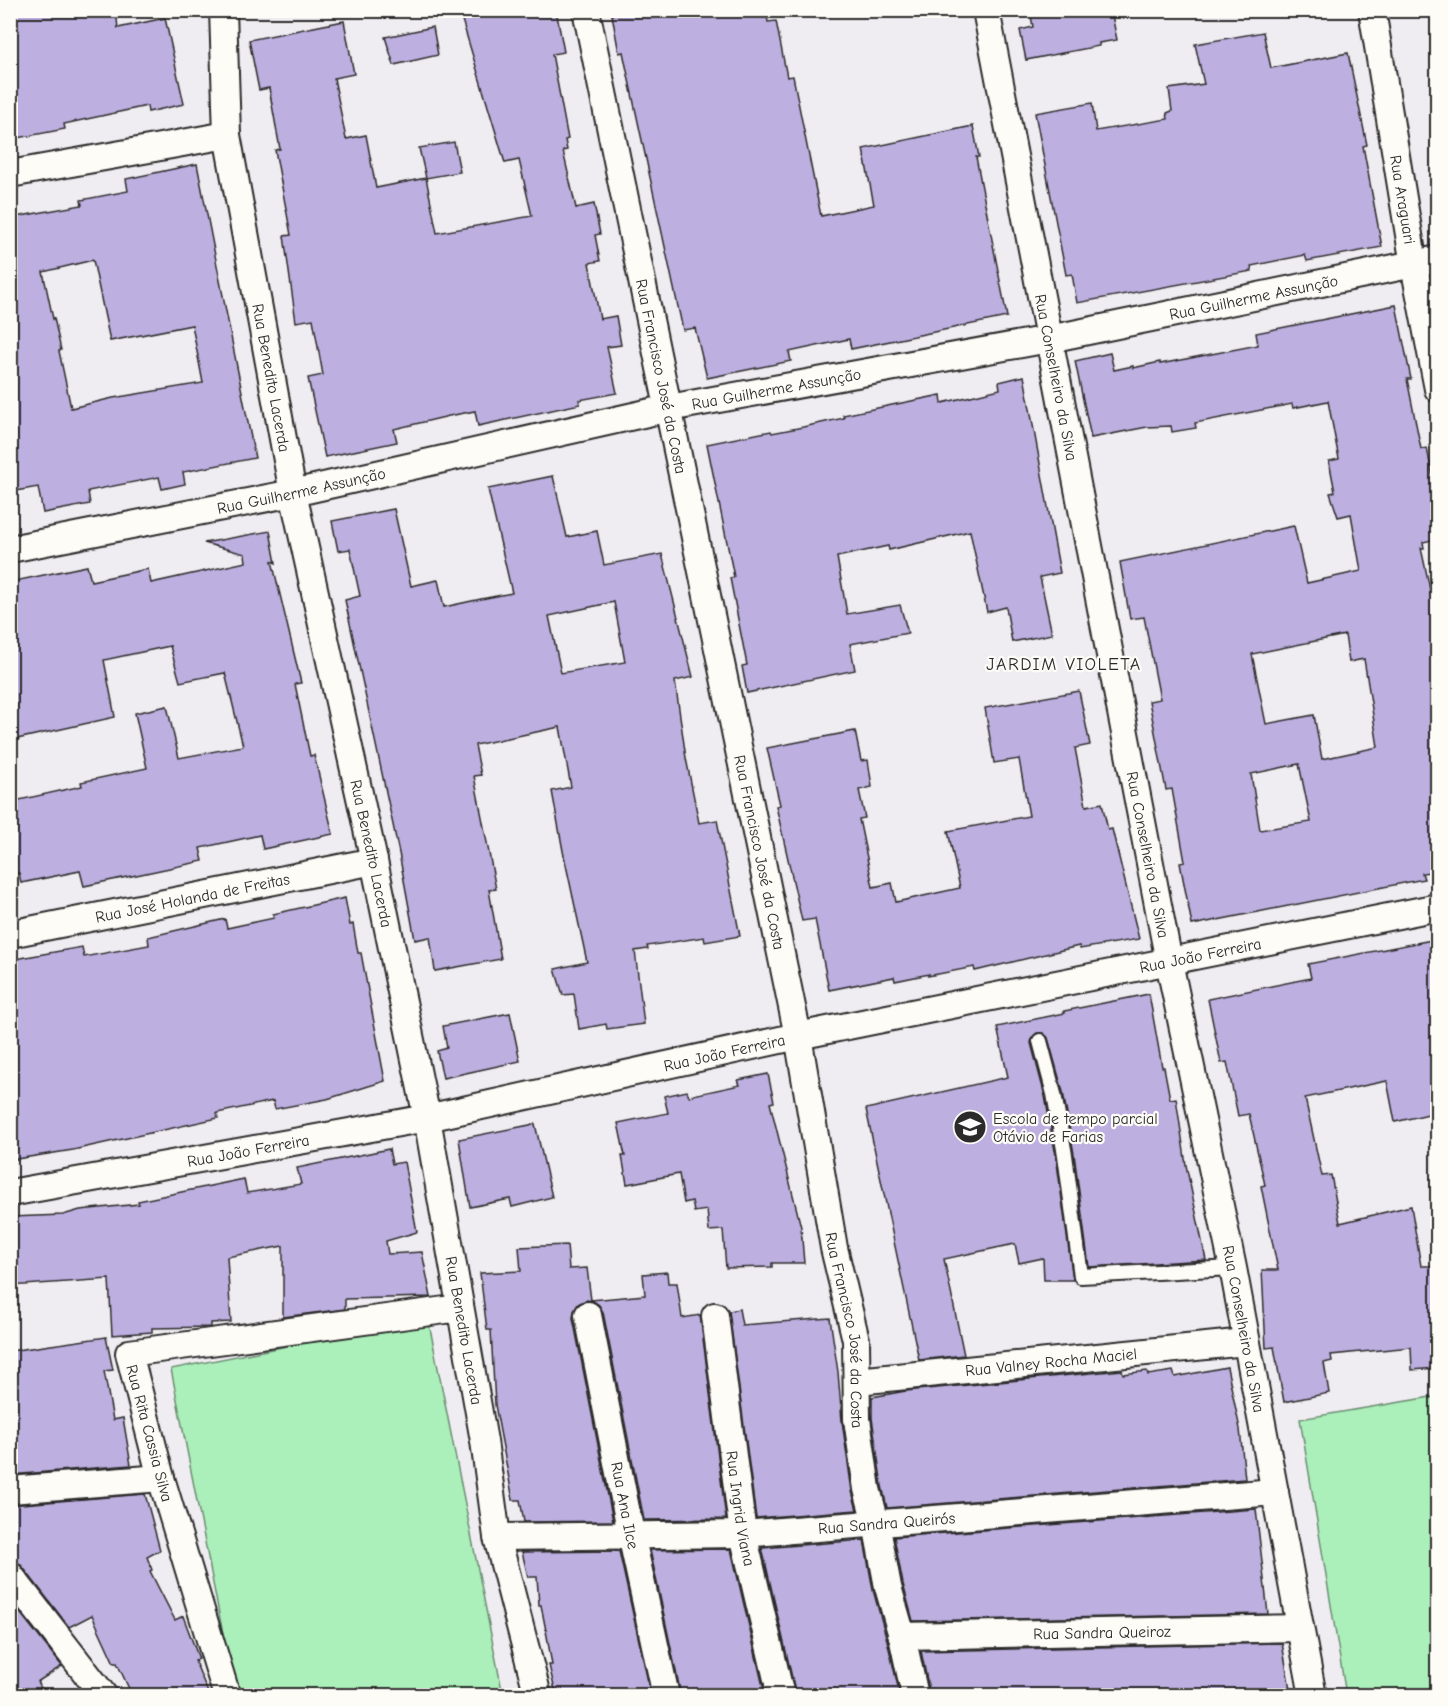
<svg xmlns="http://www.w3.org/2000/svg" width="1448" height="1706" font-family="'Comic Neue',sans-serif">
  <rect width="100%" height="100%" fill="#f0edf2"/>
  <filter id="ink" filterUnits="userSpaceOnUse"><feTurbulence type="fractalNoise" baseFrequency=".0167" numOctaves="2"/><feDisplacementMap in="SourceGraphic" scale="12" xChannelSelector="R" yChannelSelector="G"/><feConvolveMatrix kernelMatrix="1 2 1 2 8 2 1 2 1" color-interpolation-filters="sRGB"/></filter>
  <g filter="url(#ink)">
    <g fill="#abefba" stroke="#6b8d72" stroke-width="1.5">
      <polygon points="428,1318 503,1695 235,1695 171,1369"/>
      <polygon points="1437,1396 1437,1695 1346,1695 1300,1419"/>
    </g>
    <g fill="#bdafe0" stroke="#2b2b2b" stroke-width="1.5" fill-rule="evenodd">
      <polygon points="10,10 116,10 118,28 165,18 184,104 148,112 147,106 64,124 65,129 18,138 16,130 10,131"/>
      <polygon points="459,10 556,10 564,52 552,54 568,139 565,140 567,150 563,151 576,208 594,204 600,234 595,235 600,261 589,263 600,319 616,316 621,345 607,347 617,393 579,400 580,404 478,426 475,411 449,416 394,429 397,442 325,457 308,378 323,375 313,319 296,322 284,236 291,235 275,150 280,149 269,88 259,90 249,40 344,21 354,74 334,78 346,139 366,135 376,188 426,178 437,233 532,216 519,160 505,163"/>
      <polygon points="611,10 766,10 768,22 776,21 787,77 793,76 821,216 874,205 863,149 973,126 979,157 976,157 1007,317 851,349 849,339 789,352 791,361 707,378 695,328 683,330 635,108 623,52 619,53"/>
      <polygon points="1030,10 1111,10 1117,40 1099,43 1099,46 1026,60 1020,30 1033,27"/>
      <polygon points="433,27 438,55 394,65 385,37"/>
      <polygon points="1263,32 1271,68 1348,53 1367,145 1363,146 1382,247 1307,261 1305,255 1251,266 1252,271 1077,303 1072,274 1066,275 1035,113 1092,103 1096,131 1168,119 1167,113 1172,111 1169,89 1204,84 1195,44"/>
      <polygon points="454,142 460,172 426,178 419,148"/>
      <path d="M197,164L255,458L183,472L185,484L162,489L159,477L88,491L90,504L43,513L38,487L10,492V327L16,326L10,298V218L82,205L81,200L128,191L126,179ZM93,260L110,341L192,325L203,383L113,398L71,408L59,351L61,350L54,318L53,319L43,272Z"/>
      <path d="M1396,305L1411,379H1407L1421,449L1427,448L1437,498V539L1423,542L1424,548H1421L1431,594L1437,593V871L1422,873L1424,879L1192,925L1180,863L1185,862L1172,789L1166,790L1149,701L1160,699L1144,617L1130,619L1120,562L1294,526L1307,583L1361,571L1351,514L1338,517L1330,493L1335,492L1329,461L1339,459L1328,401L1293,408L1292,404L1195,423L1196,428L1172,432L1171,426L1147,427L1091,438L1075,361L1110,353L1114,370L1133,366V368L1160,362V364L1258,345L1256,333ZM1345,635L1349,662L1364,659L1378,747L1322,759L1314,715L1266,724L1252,654ZM1299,764L1311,822L1260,830L1251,774Z"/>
      <polygon points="1024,376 1060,573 1040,577 1052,634 1012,642 1006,607 987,612 970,531 889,550 888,546 837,557 847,614 900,605 908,633 850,644 855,670 747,693 742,666 747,665 730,578 734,577 707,444 771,431 772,433 803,427 844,418 843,415 941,395 942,403 1000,389 999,382"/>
      <path d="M553,476L567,537L597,531L604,565L662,554L693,677L675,681L686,758L699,823L717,820L740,936L705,942L704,937L647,946L648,949L635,951L644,1024L607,1029L606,1024L579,1029L574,994L563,995L555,969L587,962L563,851L552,791L571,787L560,727L475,745L481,775L474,776L496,889L489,890L501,959L435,971L430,937L415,940L399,853L345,600L360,596L350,549L338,551L332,521L394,509L411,586L438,580L444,607L481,599L512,593L488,489ZM614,602L625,662L561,673L549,616Z"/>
      <polygon points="270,531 276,563 272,561 301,683 295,684 310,756 314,755 333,834 263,849 260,835 200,848 203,861 84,886 80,871 21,883 19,873 10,874 10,802 82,786 81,782 147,768 135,713 167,706 179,758 243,746 225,673 180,682 170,646 104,660 115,717 17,739 10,710 10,582 87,566 91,581 148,569 151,583 246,562 245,554 204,543"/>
      <polygon points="1079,691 1090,745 1075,748 1086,806 1102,803 1108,830 1112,829 1139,939 1080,949 1079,946 975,971 974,967 928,976 929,974 895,981 894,977 829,990 815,919 802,921 776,806 780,805 767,748 855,731 861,761 868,760 872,787 859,790 865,818 859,819 873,887 892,883 896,902 960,888 948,831 1029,816 1019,759 994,763 985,708"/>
      <polygon points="345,898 350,925 353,924 358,953 361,953 385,1081 327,1099 275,1109 273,1101 217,1113 218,1118 73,1150 10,1160 10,960 82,947 84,957 149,945 148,937 225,919 227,928 274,918 273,914"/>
      <polygon points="1437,939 1437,1112 1395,1122 1387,1081 1305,1098 1322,1176 1331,1175 1340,1223 1411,1206 1421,1266 1437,1266 1437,1368 1412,1370 1411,1347 1331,1355 1332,1361 1324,1363 1329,1393 1284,1402 1274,1347 1266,1348 1262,1270 1278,1270 1261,1186 1265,1185 1249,1114 1238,1116 1227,1062 1221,1063 1208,999 1311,978 1308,964"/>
      <polygon points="1149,994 1162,1067 1164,1067 1170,1099 1176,1098 1186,1165 1206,1260 1089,1267 1074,1154 1063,1092 1048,1038 1043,1033 1037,1033 1032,1038 1031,1043 1045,1096 1056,1156 1073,1280 1044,1280 1043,1258 1019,1263 1015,1244 944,1259 964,1355 919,1360 866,1109 1008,1077 997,1027 1065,1013 1064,1011"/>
      <polygon points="510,1013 520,1061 443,1078 437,1051 447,1048 443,1026"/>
      <polygon points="768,1074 774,1102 770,1103 801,1227 804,1263 772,1263 772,1267 726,1268 723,1230 709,1231 707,1210 694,1212 692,1201 684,1203 679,1174 627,1184 622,1156 625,1156 618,1123 668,1113 664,1096 687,1091 689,1096 740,1085 738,1080"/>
      <polygon points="535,1124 552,1197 512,1207 510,1199 470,1207 459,1139"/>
      <polygon points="389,1149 392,1164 404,1162 417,1232 386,1241 388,1254 422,1252 431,1297 345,1299 345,1309 283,1317 283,1246 227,1257 231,1322 211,1323 211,1327 152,1328 152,1332 112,1335 109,1279 10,1286 10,1217 63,1215 80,1210 139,1204 138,1201 244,1179 247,1193 301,1184 297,1168"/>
      <polygon points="567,1245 569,1269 587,1268 591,1300 645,1295 643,1274 667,1272 668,1283 677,1283 682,1318 700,1315 726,1519 644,1520 603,1312 599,1305 593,1301 586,1300 578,1304 574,1311 573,1318 613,1521 524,1522 520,1500 513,1500 495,1405 491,1330 487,1330 480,1273 521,1271 519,1247"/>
      <polygon points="739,1309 742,1325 830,1318 838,1372 842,1421 852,1491 857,1510 756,1518 729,1311"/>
      <polygon points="106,1337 113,1370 104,1371 113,1420 123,1418 131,1465 10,1475 10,1351"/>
      <polygon points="1227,1367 1240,1429 1245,1479 887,1508 882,1486 872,1418 872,1397 906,1391 1122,1370 1123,1374 1147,1371 1148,1375 1173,1371 1175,1377"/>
      <polygon points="145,1494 160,1550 147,1557 152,1570 150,1571 175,1620 183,1616 199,1659 195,1661 209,1695 132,1695 117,1663 114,1663 92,1615 69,1627 22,1566 16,1561 10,1560 10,1505"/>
      <polygon points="1256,1509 1268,1614 913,1621 903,1584 894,1537"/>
      <polygon points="864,1540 873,1590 887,1640 900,1695 796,1695 762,1548"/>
      <polygon points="731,1549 765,1695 681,1695 650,1550"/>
      <polygon points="619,1551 651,1695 556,1695 549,1665 552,1665 547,1636 541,1605 539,1605 537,1577 528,1577 522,1552"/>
      <polygon points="10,1600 62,1666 37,1682 46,1695 10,1695"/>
      <polygon points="1282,1643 1291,1695 930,1695 921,1651"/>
    </g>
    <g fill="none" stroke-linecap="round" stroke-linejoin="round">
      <defs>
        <polyline id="lane" points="1040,1041 1054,1094 1065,1155 1081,1276 1233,1268"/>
        <g id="street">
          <path id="s1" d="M223,10L227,135L293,493L374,861L427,1118L484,1441L497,1537L538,1696"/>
          <path id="s2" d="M586,10L798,1036L834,1248L856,1340L857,1419L867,1489L876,1523L888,1587L902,1636L915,1696"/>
          <path id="s3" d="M986,10L1169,962L1233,1268L1313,1696"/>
          <path id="s4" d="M1372,10L1414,265L1438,389"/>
          <polyline points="10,174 227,135"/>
          <path id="s5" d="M10,549L293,493L669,408L1049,339L1438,259"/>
          <path id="s6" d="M10,934L374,861"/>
          <path id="s7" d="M10,1193L427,1118L798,1036L1438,907"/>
          <path id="s8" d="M588,1315L631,1534L666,1696"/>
          <path id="s9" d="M715,1316L743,1534L781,1696"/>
          <path id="s10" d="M857,1381L1246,1342"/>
          <polyline points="10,1490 161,1478"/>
          <path id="s11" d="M497,1537L743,1534L1275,1492"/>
          <polyline points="10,1575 104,1696"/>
          <path id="s12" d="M902,1636L1300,1628"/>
          <polyline points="227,1696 161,1478 129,1353 460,1308"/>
        </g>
      </defs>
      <use href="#lane" stroke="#2b2b2b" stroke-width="18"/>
      <use href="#street" stroke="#2b2b2b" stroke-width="30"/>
      <use href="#lane" stroke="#fdfcf7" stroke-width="14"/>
      <use href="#street" stroke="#fdfcf7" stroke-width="26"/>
    </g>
  </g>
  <defs>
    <symbol id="school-disc" viewBox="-11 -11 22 22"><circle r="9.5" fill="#2b2b2b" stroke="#fdfcf7"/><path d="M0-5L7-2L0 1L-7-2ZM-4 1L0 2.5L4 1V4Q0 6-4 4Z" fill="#fff"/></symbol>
  </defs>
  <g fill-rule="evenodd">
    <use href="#school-disc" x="951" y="1108" width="38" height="38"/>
  </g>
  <g text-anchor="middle" stroke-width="4.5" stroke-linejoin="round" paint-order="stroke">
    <g font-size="16" fill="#2b2b2b" stroke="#fdfcf7">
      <text dy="6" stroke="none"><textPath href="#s4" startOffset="192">Rua Araguari</textPath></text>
      <text dy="6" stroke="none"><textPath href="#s5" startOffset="1269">Rua Guilherme Assunção</textPath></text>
      <text dy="6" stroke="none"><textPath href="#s2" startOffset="374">Rua Francisco José da Costa</textPath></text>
      <text dy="6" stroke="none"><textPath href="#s3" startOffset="374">Rua Conselheiro da Silva</textPath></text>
      <text dy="6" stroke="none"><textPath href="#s1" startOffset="372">Rua Benedito Lacerda</textPath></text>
      <text dy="6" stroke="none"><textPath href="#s5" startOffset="783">Rua Guilherme Assunção</textPath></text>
      <text dy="6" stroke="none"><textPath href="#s5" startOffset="297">Rua Guilherme Assunção</textPath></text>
      <text dy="6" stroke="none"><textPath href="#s2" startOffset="860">Rua Francisco José da Costa</textPath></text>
      <text dy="6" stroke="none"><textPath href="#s3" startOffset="860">Rua Conselheiro da Silva</textPath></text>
      <text dy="6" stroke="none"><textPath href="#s1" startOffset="858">Rua Benedito Lacerda</textPath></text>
      <text dy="6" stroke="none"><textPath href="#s6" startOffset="186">Rua José Holanda de Freitas</textPath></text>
      <text dy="6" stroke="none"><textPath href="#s7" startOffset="1214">Rua João Ferreira</textPath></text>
      <text dy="6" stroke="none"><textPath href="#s7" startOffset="728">Rua João Ferreira</textPath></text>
      <text dy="6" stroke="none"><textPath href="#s7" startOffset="242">Rua João Ferreira</textPath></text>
      <text dy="6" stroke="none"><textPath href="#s2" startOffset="1346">Rua Francisco José da Costa</textPath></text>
      <text dy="6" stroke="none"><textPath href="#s3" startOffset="1344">Rua Conselheiro da Silva</textPath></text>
      <text dy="6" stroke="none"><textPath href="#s1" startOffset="1344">Rua Benedito Lacerda</textPath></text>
      <text dy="6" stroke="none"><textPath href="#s10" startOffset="195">Rua Valney Rocha Maciel</textPath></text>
      <text transform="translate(150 1433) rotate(75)" y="6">Rua Rita Cassia Silva</text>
      <text dy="6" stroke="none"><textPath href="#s8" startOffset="194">Rua Ana Ilce</textPath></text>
      <text dy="6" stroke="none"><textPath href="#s9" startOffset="194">Rua Ingrid Viana</textPath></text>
      <text dy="6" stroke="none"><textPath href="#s11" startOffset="390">Rua Sandra Queirós</textPath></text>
      <text dy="6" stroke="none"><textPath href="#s12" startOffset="200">Rua Sandra Queiroz</textPath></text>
    </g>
    <g font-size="16" fill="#2b2b2b" stroke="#fdfcf7" text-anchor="start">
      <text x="993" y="1124">Escola de tempo parcial<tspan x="993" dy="18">Otávio de Farias</tspan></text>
    </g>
    <g font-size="18" letter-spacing="1.5" fill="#2b2b2b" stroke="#fdfcf7">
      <text x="1064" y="670">JARDIM VIOLETA</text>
    </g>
  </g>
  <rect width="1448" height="1706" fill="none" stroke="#fdfcf7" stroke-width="36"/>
  <rect x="18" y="18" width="1412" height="1670" fill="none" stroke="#2b2b2b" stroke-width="2" filter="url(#ink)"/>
</svg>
